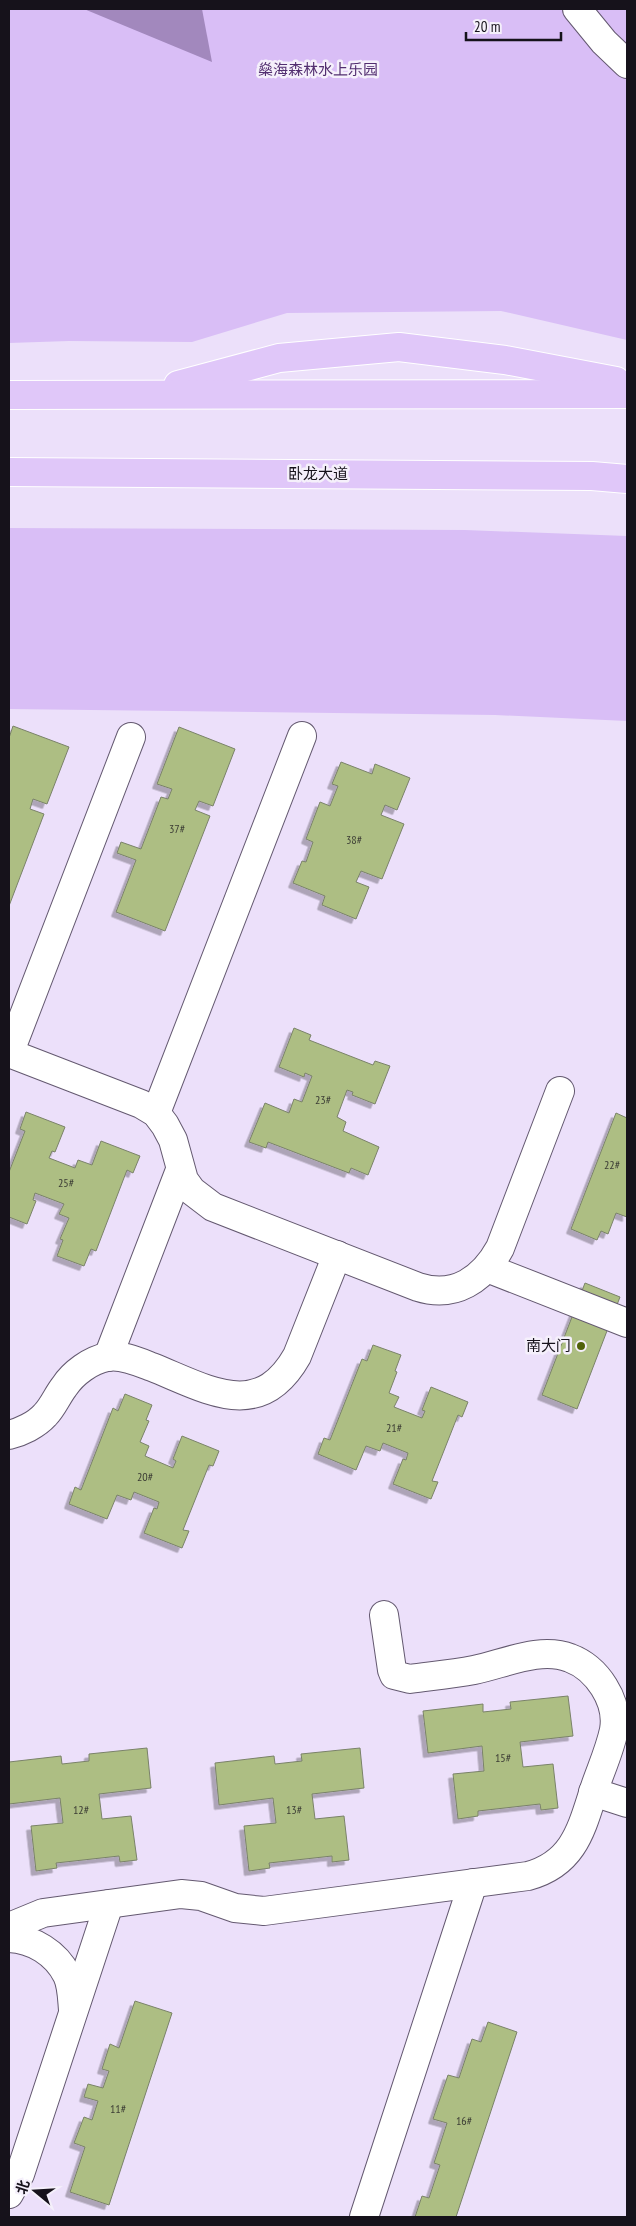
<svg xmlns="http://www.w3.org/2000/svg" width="636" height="2226" font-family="'PT Sans Narrow','Noto Sans SC',sans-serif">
  <defs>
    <filter id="shadow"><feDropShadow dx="-4.5" dy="4.5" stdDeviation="0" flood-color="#0004"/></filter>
  </defs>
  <rect width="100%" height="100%" fill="#ece0fa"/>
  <g fill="#d9bef6">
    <polygon points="9,9 627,9 627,340 501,311 287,313 192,342 69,341 9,343"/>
    <polygon points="9,528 465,530 627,536 627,721 495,715 9,709"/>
  </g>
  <polygon fill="#a288bd" points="84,9 202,9 212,62"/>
  <g fill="#adbe83" stroke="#7a8269" filter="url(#shadow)">
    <polygon points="13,726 69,747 47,804 33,799 30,809 44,814 9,906 9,738"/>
    <polygon points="179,727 235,749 213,806 199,801 195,810 210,816 165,931 116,912 136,860 117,853 121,842 141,849 161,797 168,799 172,789 157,784"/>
    <polygon points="341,762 372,774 375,764 410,778 397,810 385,805 381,815 404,824 382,879 361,871 356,882 369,887 356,919 322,905 325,896 293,883 302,861 306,862 313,842 306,839 320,802 330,806 338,786 332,784"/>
    <polygon points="294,1028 311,1035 309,1040 373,1065 375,1061 390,1066 375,1104 352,1095 353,1092 347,1090 337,1117 346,1122 343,1131 379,1147 368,1175 351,1168 349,1173 268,1142 266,1148 249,1142 265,1103 289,1113 294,1099 302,1102 312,1076 305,1073 304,1077 279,1067"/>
    <polygon points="26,1112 65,1127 55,1152 52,1151 49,1158 75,1168 78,1160 92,1165 101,1141 140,1156 133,1173 127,1170 96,1251 91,1249 84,1266 57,1256 63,1240 60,1239 69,1218 59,1214 64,1204 35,1193 33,1200 36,1201 27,1224 9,1217 9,1172 25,1131 20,1129"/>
    <polygon points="616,1113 627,1118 627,1217 616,1213 608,1234 601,1231 597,1240 571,1229"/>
    <polygon points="585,1283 620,1297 577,1409 542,1395"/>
    <polygon points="373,1345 401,1355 395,1371 397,1372 389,1393 399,1397 394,1407 422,1418 425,1411 422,1410 431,1387 468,1402 462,1417 458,1415 432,1481 438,1482 431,1499 393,1484 403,1459 406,1460 408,1453 383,1443 380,1451 366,1446 356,1470 318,1454 324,1438 330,1440 362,1359 367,1361"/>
    <polygon points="125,1394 152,1405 146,1420 149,1421 140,1442 149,1446 145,1456 173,1468 176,1461 173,1459 182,1436 219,1451 213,1466 209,1465 183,1530 189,1531 182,1548 144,1533 154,1508 157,1509 159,1502 134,1492 131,1500 117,1495 107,1519 69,1504 75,1487 81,1490 113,1408 118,1411"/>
    <polygon points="568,1696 573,1736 520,1742 523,1767 553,1764 558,1808 541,1810 540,1804 478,1811 478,1816 458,1819 453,1774 484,1771 482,1746 428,1753 423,1711 483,1704 483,1712 511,1709 510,1702"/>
    <polygon points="147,1748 151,1788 99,1794 102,1819 131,1816 137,1860 120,1862 119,1856 56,1863 57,1868 36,1871 31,1826 63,1823 60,1798 9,1804 9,1762 61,1756 62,1764 89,1761 89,1754"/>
    <polygon points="360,1748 364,1788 312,1794 315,1819 344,1816 349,1860 332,1862 332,1856 269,1863 270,1868 249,1871 244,1826 276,1823 273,1798 219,1805 215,1763 274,1756 275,1764 302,1761 301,1754"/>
    <polygon points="135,2001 172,2013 109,2205 70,2192 85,2147 74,2143 84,2117 92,2120 98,2101 84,2097 88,2084 103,2088 109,2071 102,2069 110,2044 119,2048"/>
    <polygon points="488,2022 517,2032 456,2217 415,2217 422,2196 429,2198 440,2165 434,2163 447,2123 433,2119 448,2075 459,2078 472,2039 481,2042"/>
  </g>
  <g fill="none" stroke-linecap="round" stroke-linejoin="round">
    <defs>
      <g id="minor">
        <polyline points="577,9 604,42 627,64"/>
        <path d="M9,1053L141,1104L156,1113L165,1125L173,1140L184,1180L192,1191L213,1207L418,1287C455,1299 483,1279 500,1248L560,1091"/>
        <polyline points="9,1054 131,737"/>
        <polyline points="156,1113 302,736"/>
        <polyline points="487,1268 627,1323"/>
        <polyline points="108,1357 180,1170"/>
        <path d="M9,1435C21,1432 36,1425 45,1415C53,1407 57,1396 64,1387C73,1373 91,1360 107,1357C121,1354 139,1362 152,1367C207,1389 259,1423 297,1356L337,1255"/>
        <polyline points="593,1792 627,1803"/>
        <path d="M9,1927L43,1913L181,1894L201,1896L235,1908L264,1911L528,1876C576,1863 582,1826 596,1784C602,1767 610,1749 614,1730C619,1701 597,1668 570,1658C540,1646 504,1664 474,1670C453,1674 432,1676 410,1679L394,1675L392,1670L384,1615"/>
        <path d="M9,1938C33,1939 56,1953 67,1975C72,1985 72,1999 73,2010"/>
        <polyline points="9,2194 20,2174 109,1904"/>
        <polyline points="364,2217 473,1883"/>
      </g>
      <g id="major">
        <polyline points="178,385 279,358 399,347 505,360 616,381"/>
        <polyline points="9,395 627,394"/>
        <polyline points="9,472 592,476 627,479"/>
      </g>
    </defs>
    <use href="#minor" stroke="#645970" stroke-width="30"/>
    <use href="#major" stroke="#fff" stroke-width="30"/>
    <use href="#minor" stroke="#fff" stroke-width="28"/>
    <use href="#major" stroke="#e0c7f9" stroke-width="28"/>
  </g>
  <circle fill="#50620a" stroke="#f5f0fb" stroke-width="2" cx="581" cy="1346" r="5"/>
  <g text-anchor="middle" stroke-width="5" stroke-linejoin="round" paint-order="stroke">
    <g font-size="12" fill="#3c3d35">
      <text x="177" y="833">37#</text>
      <text x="354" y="844">38#</text>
      <text x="323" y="1104">23#</text>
      <text x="612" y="1169">22#</text>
      <text x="66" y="1187">25#</text>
      <text x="394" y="1432">21#</text>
      <text x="145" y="1481">20#</text>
      <text x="503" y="1762">15#</text>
      <text x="81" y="1814">12#</text>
      <text x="294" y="1814">13#</text>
      <text x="118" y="2113">11#</text>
      <text x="464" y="2125">16#</text>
    </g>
    <g font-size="15" fill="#522e70" stroke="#f5f0fb">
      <text x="318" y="75">燊海森林水上乐园</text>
    </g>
    <g font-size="15" fill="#16121b" stroke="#f5f0fb">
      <text x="318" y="479">卧龙大道</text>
    </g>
    <g font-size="15" fill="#16121b" stroke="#f5f0fb" text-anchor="end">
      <text x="571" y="1351">南大门</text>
    </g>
  </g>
  <rect width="636" height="2226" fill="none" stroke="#16121b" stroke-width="20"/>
  <g transform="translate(35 2191) rotate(288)" stroke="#f5f0fb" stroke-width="4" paint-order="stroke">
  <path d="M0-4L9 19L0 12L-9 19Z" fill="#16121b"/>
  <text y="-8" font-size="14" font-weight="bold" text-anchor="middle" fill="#16121b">北</text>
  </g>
  <path d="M466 32v8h95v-8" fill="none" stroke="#16121b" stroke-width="2.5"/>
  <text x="474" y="32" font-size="15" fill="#16121b" stroke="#f5f0fb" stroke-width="4" paint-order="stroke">20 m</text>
</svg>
